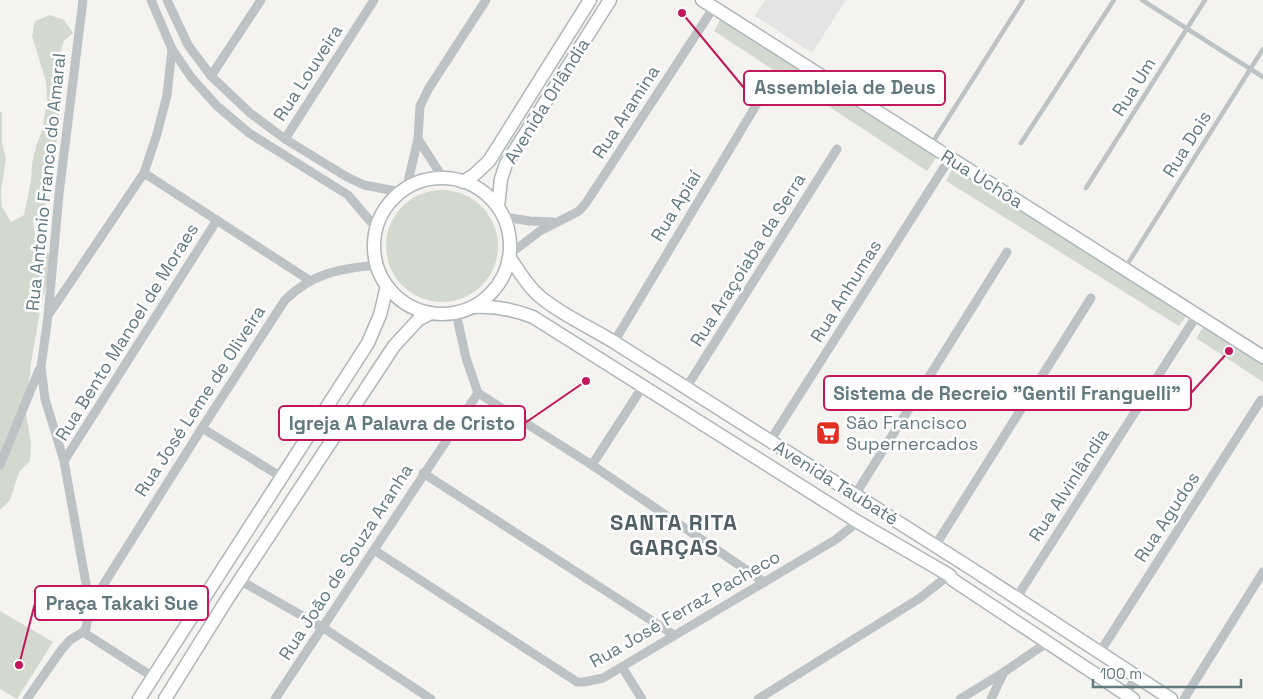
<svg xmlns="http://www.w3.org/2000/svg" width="1263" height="699" font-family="'Space Grotesk',sans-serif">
  <rect width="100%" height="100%" fill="#f4f3f0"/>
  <polygon fill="#e4e5e3" points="765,0 846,0 812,53 755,16"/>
  <g fill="#d4d9cf">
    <polygon points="50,15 64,20 73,33 64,41 56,66 64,80 60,95 58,137 49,163 47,202 33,222 36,242 51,256 51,272 42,300 31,363 26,413 31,444 30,461 19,472 10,500 0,510 0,112 2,112 2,143 6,158 1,192 2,207 11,222 24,215 31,181 32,164 36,146 42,131 47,100 46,82 32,36 35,21"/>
    <polygon points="722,16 938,155 927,171 714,31"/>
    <polygon points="954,166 1187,315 1179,326 946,181"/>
    <circle cx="442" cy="246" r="56"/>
    <polygon points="1205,325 1263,363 1263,382 1196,338"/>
    <polygon points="0,611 53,642 17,699 0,689"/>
  </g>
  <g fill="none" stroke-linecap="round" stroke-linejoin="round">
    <defs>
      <g id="secondary">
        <polyline points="702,0 1263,357"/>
        <circle cx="442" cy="246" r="68"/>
        <polyline points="463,182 474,175 489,161 590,0"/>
        <polyline points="498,207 501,179 506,164 610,0"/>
        <path d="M510,258C518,270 525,282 535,292C553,310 591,328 614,342L972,569L1171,699"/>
        <path d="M473,307C495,306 513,309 533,317L858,522L949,575L953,580L1133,699"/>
        <polyline points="139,699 368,343 380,315 387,286"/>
        <polyline points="165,699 226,601 394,346 418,320 431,313"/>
      </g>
    </defs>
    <use href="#secondary" stroke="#afb6b9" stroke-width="15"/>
    <g stroke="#bdc2c4" stroke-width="4.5">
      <polyline points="1142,0 1263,77"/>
      <polyline points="1021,143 1114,0"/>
      <polyline points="931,145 1023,0"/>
      <polyline points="1086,188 1205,0"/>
      <polyline points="1125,268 1263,49"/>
    </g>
    <g stroke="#bdc2c4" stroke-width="9">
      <polyline points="151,0 172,49 191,77 217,106 249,133 348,195 376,228"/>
      <polyline points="167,0 188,45 211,76 250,113 285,139 347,177 364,185 401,192"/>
      <polyline points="211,76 261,0"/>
      <polyline points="285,139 374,0"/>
      <polyline points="418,139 443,178"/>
      <polyline points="144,173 309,280"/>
      <polyline points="407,186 418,139 420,106 429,88 486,0"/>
      <polyline points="504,217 530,221 553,222"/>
      <polyline points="511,253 540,231 579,211 586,203 714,7"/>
      <polyline points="456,313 466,358 478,393 592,465 764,582"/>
      <polyline points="49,314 144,173 157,134 167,95 172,49"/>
      <polyline points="614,342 767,87"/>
      <polyline points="686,388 837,149"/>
      <polyline points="202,428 283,478"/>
      <polyline points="770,441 950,158"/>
      <polyline points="64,461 217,220"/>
      <polyline points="0,465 39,370"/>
      <polyline points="592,465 643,386"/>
      <polyline points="423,473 674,635"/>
      <polyline points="855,495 1007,252"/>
      <polyline points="935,546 1091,298"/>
      <polyline points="374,550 571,678 577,682 584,682 603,678 835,540 858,522"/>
      <polyline points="241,581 322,627 431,699"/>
      <polyline points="1017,597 1197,315"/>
      <path d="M90,606L202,428L285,300C313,273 338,269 376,265"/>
      <polyline points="83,632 153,677"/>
      <polyline points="1100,652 1261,400"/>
      <polyline points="622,667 642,699"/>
      <polyline points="27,699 62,649 70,640 83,632 86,628 90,606 64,461 45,399 41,367 48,316 59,194 83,0"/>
      <polyline points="275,699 478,393"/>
      <polyline points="758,699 920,598 949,575"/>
      <polyline points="960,699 1004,672 1048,642"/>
      <polyline points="991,699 1004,672"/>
      <polyline points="1123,699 1137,675"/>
      <polyline points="1184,699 1263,572"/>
    </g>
    <use href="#secondary" stroke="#fff" stroke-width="12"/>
  </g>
  <defs>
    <symbol id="supermarket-square" viewBox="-11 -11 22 22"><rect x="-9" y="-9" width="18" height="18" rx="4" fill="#e02f23" stroke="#fff"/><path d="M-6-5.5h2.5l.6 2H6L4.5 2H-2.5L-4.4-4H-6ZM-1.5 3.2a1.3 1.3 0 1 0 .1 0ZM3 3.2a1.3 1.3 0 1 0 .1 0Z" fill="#fff"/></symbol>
  </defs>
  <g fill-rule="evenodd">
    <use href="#supermarket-square" x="814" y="419" width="28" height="28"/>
  </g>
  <g text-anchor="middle" stroke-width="5" stroke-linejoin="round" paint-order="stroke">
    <g font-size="18" fill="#637980" stroke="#fff">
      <text transform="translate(308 73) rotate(-57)" y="6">Rua Louveira</text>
      <text transform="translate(1134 87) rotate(-58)" y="6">Rua Um</text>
      <text transform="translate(547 101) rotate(-58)" y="6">Avenida Orlândia</text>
      <text transform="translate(626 112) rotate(-57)" y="6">Rua Aramina</text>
      <text transform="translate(1187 144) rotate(-58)" y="6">Rua Dois</text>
      <text transform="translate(982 179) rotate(32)" y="6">Rua Uchôa</text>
      <text transform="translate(46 182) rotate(-84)" y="6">Rua Antonio Franco do Amaral</text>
      <text transform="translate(676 206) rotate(-59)" y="6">Rua Apiaí</text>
      <text transform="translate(748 260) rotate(-58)" y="6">Rua Araçoiaba da Serra</text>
      <text transform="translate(846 291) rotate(-58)" y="6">Rua Anhumas</text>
      <text transform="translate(127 332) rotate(-58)" y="6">Rua Bento Manoel de Moraes</text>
      <text transform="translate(200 401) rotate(-57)" y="6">Rua José Leme de Oliveira</text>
      <text transform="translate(836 483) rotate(32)" y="6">Avenida Taubaté</text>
      <text transform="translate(1069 485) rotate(-57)" y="6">Rua Alvinlândia</text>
      <text transform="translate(1167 517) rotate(-57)" y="6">Rua Agudos</text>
      <text transform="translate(346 562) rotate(-57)" y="6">Rua João de Souza Aranha</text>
      <text transform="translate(685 609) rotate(-30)" y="6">Rua José Ferraz Pacheco</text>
    </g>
    <g font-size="18" fill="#637980" stroke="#fff" text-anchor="start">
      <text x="846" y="429">São Francisco<tspan x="846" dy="21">Supernercados</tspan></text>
    </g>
    <g font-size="22" font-weight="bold" letter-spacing="1" fill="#516066" stroke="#fff">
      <text x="674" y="530">SANTA RITA<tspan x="674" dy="25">GARÇAS</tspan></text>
    </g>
  </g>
  <path fill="none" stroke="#c2185b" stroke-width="2" d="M682 13L744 88M1229 351L1191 393M586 381L525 423M19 665L35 603"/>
  <g fill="#c2185b" stroke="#fff" stroke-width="2">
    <circle cx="682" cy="13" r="5"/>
    <circle cx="1229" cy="351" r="5"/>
    <circle cx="586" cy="381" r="5"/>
    <circle cx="19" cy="665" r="5"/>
  </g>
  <g fill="#fff" stroke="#c2185b" stroke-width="2">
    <rect x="744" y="71" width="201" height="34" rx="5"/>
    <rect x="824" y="376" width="367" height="34" rx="5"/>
    <rect x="279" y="406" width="246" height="34" rx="5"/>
    <rect x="35" y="586" width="173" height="34" rx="5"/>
  </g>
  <g font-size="19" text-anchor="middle" font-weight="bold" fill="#637980">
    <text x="845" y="94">Assembleia de Deus</text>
    <text x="1007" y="400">Sistema de Recreio "Gentil Franguelli"</text>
    <text x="402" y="430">Igreja A Palavra de Cristo</text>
    <text x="122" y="610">Praça Takaki Sue</text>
  </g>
  <path d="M1093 679v8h148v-8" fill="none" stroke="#637980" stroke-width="2.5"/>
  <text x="1100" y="679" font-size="15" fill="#637980" stroke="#ffffff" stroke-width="4" paint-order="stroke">100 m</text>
</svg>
